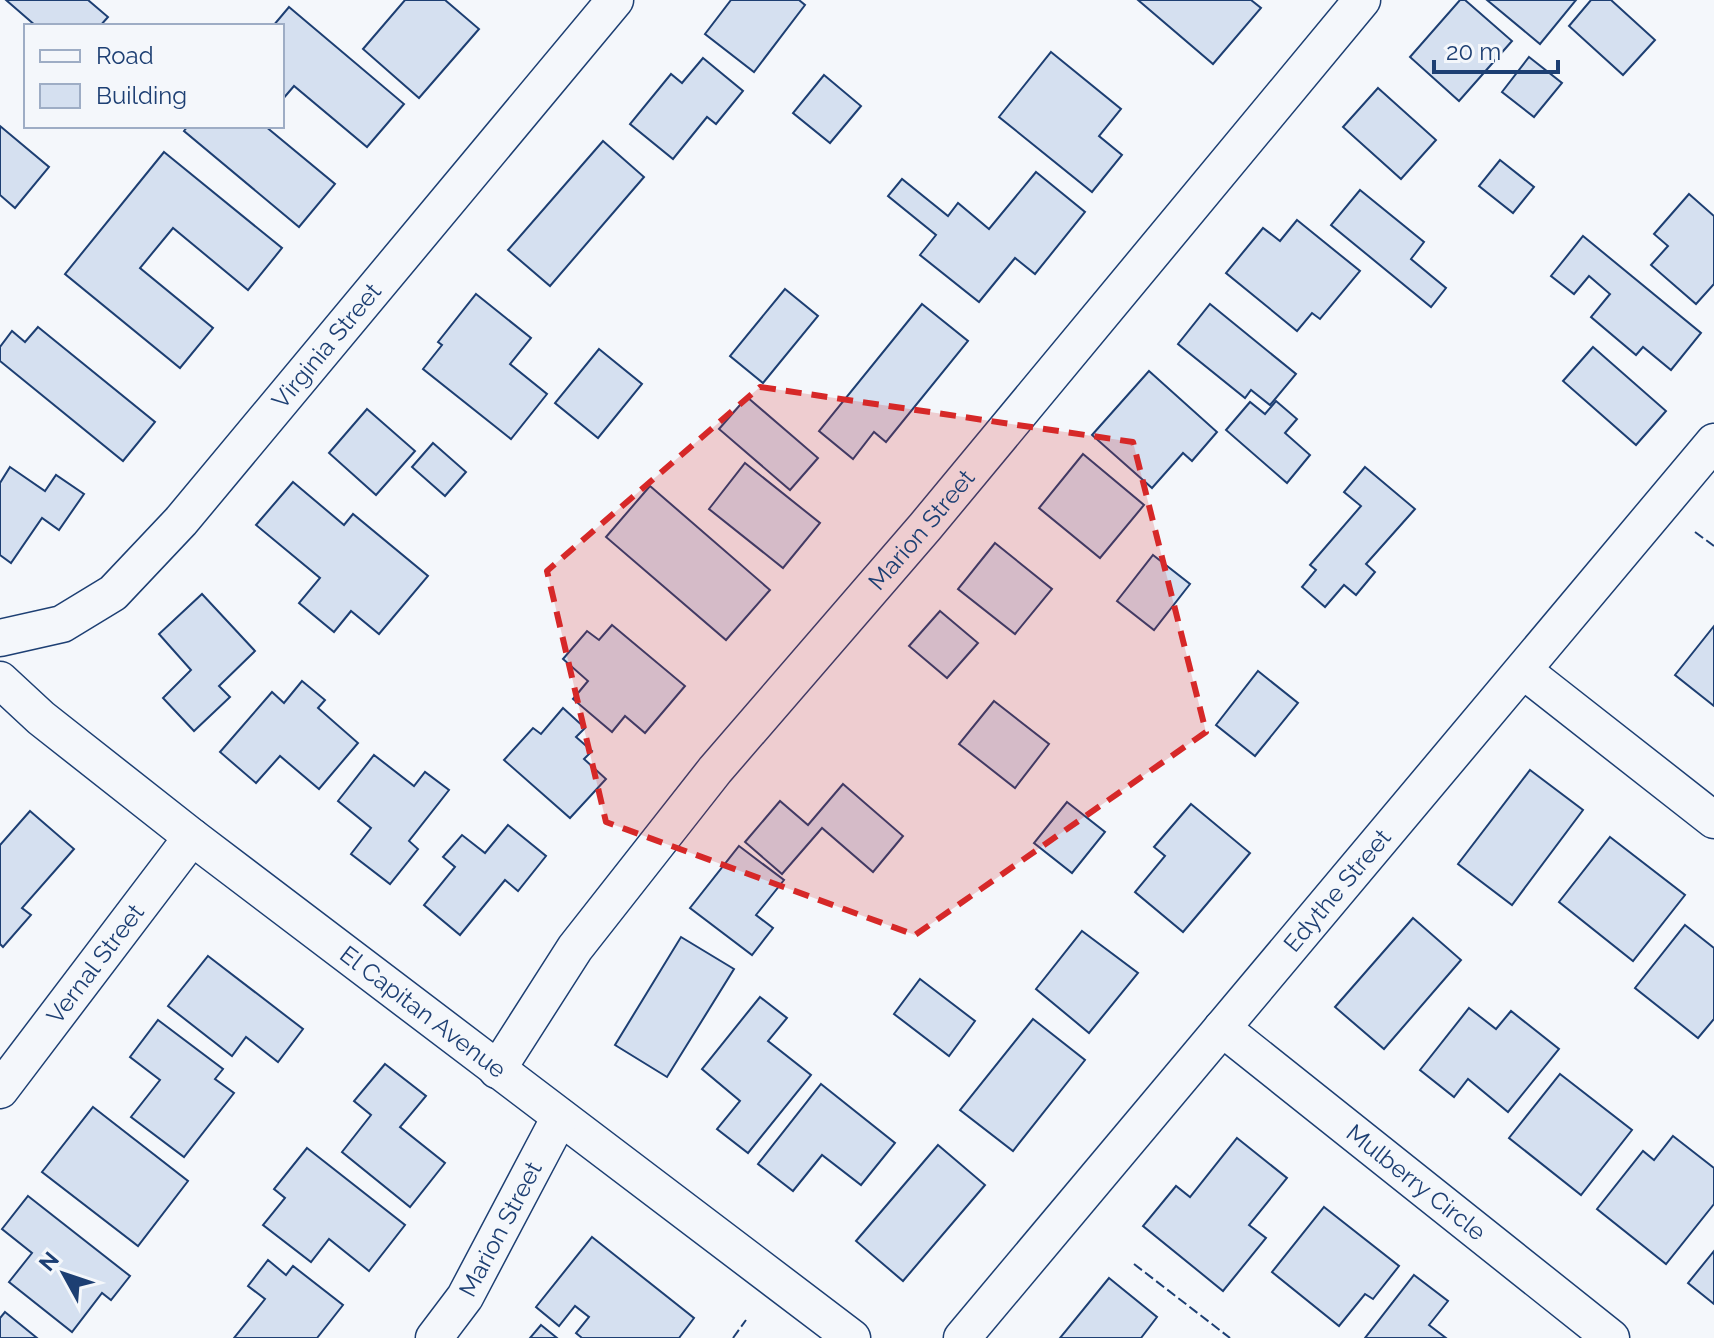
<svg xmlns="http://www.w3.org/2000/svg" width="1714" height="1338" font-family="Raleway,sans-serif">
  <rect width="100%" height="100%" fill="#f4f7fb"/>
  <g fill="#d5e0f0" stroke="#1d3f73" stroke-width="2">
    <polygon points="6,0 88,0 108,17 100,26 36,26"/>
    <polygon points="405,0 445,0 479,29 419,98 363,49"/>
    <polygon points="731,0 799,0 805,5 754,72 705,34"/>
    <polygon points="1138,0 1251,0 1261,8 1213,64"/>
    <polygon points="1460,0 1465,0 1512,41 1459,101 1410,57"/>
    <polygon points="1487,0 1576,0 1540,44"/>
    <polygon points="1591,0 1611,0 1655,40 1623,75 1569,26"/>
    <polygon points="289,7 404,104 367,147 294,86 282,100 282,26 273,26"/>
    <polygon points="1051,52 1121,109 1099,136 1122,155 1092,192 999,117"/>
    <polygon points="1529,57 1562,83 1534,117 1502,92"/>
    <polygon points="703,58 743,91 716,124 707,117 673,159 630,124 671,74 682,83"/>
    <polygon points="824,75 861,106 830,143 793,113"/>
    <polygon points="1378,88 1436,140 1401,179 1343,127"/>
    <polygon points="0,126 49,167 15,208 0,195"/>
    <polygon points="188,126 265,126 335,184 299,227 184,131"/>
    <polygon points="603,141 644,177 550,286 508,250"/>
    <polygon points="164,152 282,248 248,290 173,228 140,268 213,328 180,368 65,274"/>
    <polygon points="1500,160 1534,187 1513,213 1479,186"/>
    <polygon points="1036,172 1085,212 1035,274 1015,258 979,302 920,255 936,235 888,196 902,179 948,216 958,203 989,229"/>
    <polygon points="1360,190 1424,242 1411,259 1446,288 1431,307 1331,225"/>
    <polygon points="1689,194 1714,216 1714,284 1696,304 1651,265 1668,246 1654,234"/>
    <polygon points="1297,220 1360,271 1320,319 1312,313 1297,331 1226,273 1263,228 1280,241"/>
    <polygon points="1583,236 1701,333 1671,370 1643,347 1636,355 1591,317 1610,294 1589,276 1574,294 1551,276"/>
    <polygon points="785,289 818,316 763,383 730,356"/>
    <polygon points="476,294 531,338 510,364 547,394 511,439 423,369 442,345 438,342"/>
    <polygon points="922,304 968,341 886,442 874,432 853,459 819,431"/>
    <polygon points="1210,304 1296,374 1270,405 1251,390 1245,398 1178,344"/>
    <polygon points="38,327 155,422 123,461 0,361 0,347 12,331 25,342"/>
    <polygon points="1593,347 1666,411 1636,445 1563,381"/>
    <polygon points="599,349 642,384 598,438 555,403"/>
    <polygon points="1149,371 1217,432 1192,461 1183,453 1152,488 1092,435"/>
    <polygon points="747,397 818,458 790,490 719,429"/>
    <polygon points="1276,401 1297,419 1285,433 1310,455 1287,483 1226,430 1250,402 1265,414"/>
    <polygon points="367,409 415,451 376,495 329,453"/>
    <polygon points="433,443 466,472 445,496 412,467"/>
    <polygon points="1083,454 1144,505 1100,558 1039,508"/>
    <polygon points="745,463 820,523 783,568 709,509"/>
    <polygon points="10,467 45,491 56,475 84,494 59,530 42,518 11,563 0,555 0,483"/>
    <polygon points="1365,467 1415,509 1366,564 1375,572 1356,595 1344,585 1325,607 1302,587 1316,570 1310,565 1361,506 1344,492"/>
    <polygon points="293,482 344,525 353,514 428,576 379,634 351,611 334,632 299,603 320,578 256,525"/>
    <polygon points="650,486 770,590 726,640 606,537"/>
    <polygon points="995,543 1052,589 1015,634 958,589"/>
    <polygon points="1153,555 1190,584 1154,630 1117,601"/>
    <polygon points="202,594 255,651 219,686 230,697 194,731 163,698 191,670 159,634"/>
    <polygon points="940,611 978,643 947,678 909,646"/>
    <polygon points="612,625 685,686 645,733 625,716 612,732 573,699 588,681 563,659 587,631 599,640"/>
    <polygon points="1714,626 1714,706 1675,675"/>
    <polygon points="1258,671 1298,703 1255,756 1216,725"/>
    <polygon points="302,681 325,700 318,708 358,743 319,789 280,756 256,783 220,752 272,692 284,703"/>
    <polygon points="994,701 1049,744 1015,788 959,744"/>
    <polygon points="563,708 585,728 576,737 592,751 584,759 606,779 570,818 504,760 533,728 541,734"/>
    <polygon points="374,755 414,786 425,772 449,790 409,841 418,849 390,884 351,854 371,828 338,801"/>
    <polygon points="1530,770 1583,810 1512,905 1458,864"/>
    <polygon points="843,784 903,836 873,872 822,828 782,874 745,842 780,801 808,825"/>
    <polygon points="1067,802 1105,832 1072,873 1034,843"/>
    <polygon points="1191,804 1250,853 1183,932 1135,892 1165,856 1154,847"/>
    <polygon points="30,811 74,849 22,908 31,915 3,947 0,944 0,845"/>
    <polygon points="508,825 546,856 518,891 505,880 460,935 424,905 455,867 443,857 462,835 485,853"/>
    <polygon points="1610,837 1685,895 1633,961 1559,902"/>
    <polygon points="739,846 784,880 756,915 773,928 752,955 690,908"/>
    <polygon points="1413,918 1461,960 1384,1049 1335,1007"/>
    <polygon points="1685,925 1714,948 1714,1019 1698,1038 1635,988"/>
    <polygon points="1082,931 1138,973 1089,1033 1036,989"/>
    <polygon points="681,937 734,969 667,1077 615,1045"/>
    <polygon points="208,956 303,1029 278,1062 246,1037 232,1056 168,1006"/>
    <polygon points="920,979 975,1021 949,1056 894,1014"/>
    <polygon points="760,997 787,1018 768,1041 811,1075 748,1153 717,1129 740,1101 702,1069"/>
    <polygon points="1469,1008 1496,1029 1511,1011 1559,1049 1508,1112 1468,1079 1454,1097 1420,1070"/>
    <polygon points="1033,1019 1085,1060 1013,1151 960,1110"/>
    <polygon points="158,1020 223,1069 215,1079 234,1093 184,1157 131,1117 160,1080 130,1057"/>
    <polygon points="385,1064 426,1096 400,1127 445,1163 410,1207 342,1152 371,1115 354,1101"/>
    <polygon points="1560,1074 1632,1130 1581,1195 1509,1138"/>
    <polygon points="821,1084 895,1143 861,1185 822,1155 793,1191 758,1164"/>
    <polygon points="93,1107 188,1181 138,1246 42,1172"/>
    <polygon points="1673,1136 1714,1168 1714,1204 1666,1264 1597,1209 1643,1151 1654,1160"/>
    <polygon points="1237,1138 1287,1178 1249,1225 1266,1238 1223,1291 1143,1226 1176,1186 1190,1197"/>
    <polygon points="938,1145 985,1185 903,1281 856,1241"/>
    <polygon points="307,1148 405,1225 369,1271 329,1239 311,1262 263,1225 285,1198 274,1189"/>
    <polygon points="28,1196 130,1276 111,1300 102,1293 72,1332 9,1282 32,1253 2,1229"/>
    <polygon points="1324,1207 1399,1266 1373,1299 1365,1294 1339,1326 1272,1272"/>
    <polygon points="592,1237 694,1318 679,1338 582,1338 576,1333 589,1317 575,1306 559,1326 536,1307"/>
    <polygon points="1714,1251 1714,1304 1688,1283"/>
    <polygon points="268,1260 286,1275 293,1266 343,1305 317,1338 234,1338 265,1299 248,1286"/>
    <polygon points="1414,1275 1448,1301 1429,1325 1446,1338 1365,1338"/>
    <polygon points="1109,1278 1157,1317 1141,1338 1060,1338"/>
    <polygon points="5,1312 37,1338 0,1338 0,1318"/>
    <polygon points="541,1325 557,1338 530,1338"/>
  </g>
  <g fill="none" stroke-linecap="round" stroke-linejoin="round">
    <defs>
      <g id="street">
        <path id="s1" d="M0,638L62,624L113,593L181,521L615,0"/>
        <polyline points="1524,671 1714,820"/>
        <path id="s2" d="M0,680L41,718L192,837L852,1338"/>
        <path id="s3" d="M1222,1028L1611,1338"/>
        <path id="s4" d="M497,1070L575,948L715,770L925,527L1362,0"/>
        <path id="s5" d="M0,1090L192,837"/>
        <path id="s6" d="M434,1338L465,1297L560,1117"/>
        <path id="s7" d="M962,1338L1714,442"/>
      </g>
    </defs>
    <use href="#street" stroke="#1d3f73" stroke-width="39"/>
    <use href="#street" stroke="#f4f7fb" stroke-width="36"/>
    <g stroke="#1d3f73" stroke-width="2" stroke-dasharray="10 4" stroke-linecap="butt">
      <polyline points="1695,532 1714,546"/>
      <polyline points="1134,1264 1230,1338"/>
      <polyline points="733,1338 746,1320"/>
    </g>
  </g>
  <path fill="#d62828" fill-opacity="0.2" stroke="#d62828" stroke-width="6" stroke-dasharray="16 10" stroke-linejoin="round" d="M760,387L1133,442L1206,732L915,935L606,822L547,571Z"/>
  <g text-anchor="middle" stroke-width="6" stroke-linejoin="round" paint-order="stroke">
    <g font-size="24" fill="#1d3f73" stroke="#f4f7fb">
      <text dy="8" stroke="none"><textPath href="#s1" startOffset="450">Virginia Street</textPath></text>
      <text dy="8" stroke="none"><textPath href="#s4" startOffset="688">Marion Street</textPath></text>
      <text dy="8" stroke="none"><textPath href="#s7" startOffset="584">Edythe Street</textPath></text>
      <text dy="8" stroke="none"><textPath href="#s5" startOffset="158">Vernal Street</textPath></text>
      <text dy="8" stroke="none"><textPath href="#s2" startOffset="538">El Capitan Avenue</textPath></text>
      <text dy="8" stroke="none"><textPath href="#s3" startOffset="248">Mulberry Circle</textPath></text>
      <text dy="8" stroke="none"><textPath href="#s6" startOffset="128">Marion Street</textPath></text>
    </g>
  </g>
  <rect x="24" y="24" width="260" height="104" fill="#f4f7fb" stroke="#9eadc5" stroke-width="2"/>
  <rect x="40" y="50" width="40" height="12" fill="#f4f7fb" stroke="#9eadc5" stroke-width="2"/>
  <text x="96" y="64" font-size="24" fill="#1d3f73">Road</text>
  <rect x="40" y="84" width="40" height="24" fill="#d5e0f0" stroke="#9eadc5" stroke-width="2"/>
  <text x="96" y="104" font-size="24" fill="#1d3f73">Building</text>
  <g transform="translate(64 1274) rotate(310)" stroke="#f4f7fb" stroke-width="6" paint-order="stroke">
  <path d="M0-6L14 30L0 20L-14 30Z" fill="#1d3f73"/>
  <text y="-12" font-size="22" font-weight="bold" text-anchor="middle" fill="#1d3f73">N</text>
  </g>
  <path d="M1434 60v12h124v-12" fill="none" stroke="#1d3f73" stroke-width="4"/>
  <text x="1446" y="60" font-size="24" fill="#1d3f73" stroke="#f4f7fb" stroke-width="6" paint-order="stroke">20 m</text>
</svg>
